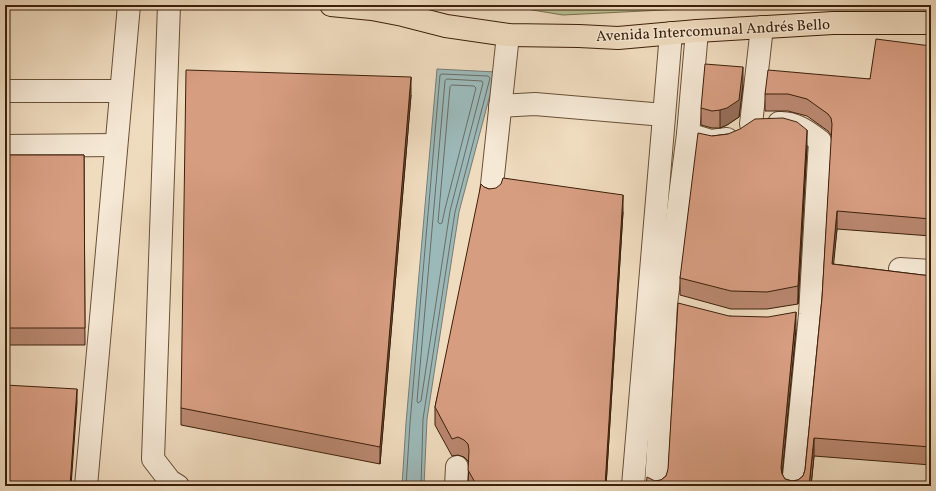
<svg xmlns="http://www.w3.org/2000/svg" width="936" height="491" font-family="Vollkorn,serif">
  <rect width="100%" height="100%" fill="#efdbbe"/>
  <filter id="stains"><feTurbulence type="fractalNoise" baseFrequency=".005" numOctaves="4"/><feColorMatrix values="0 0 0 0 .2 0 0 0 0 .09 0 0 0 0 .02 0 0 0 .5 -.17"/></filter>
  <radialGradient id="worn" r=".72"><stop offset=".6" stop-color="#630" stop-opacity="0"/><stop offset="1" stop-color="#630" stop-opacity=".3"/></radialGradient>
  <polygon fill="#b7c193" stroke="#7a704e" points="502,5 764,5 563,15"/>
  <polygon fill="#9cb9b9" stroke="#767c73" points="437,69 496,72 459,212 427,419 424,486 402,486 406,423"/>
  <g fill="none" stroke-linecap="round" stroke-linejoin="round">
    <g stroke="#6c6c62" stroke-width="1">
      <polygon points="447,79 482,81 483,83 450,211 421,401 418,403 417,401 445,81"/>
      <polygon points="452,85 474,86 476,88 445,209 442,223 440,224 438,222 450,87"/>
      <polyline points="406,486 410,423 440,75 442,74 488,76 490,78 455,212 423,419 421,486"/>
    </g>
    <defs>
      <g id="minor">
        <polyline points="169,5 153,459 170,481 178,486"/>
        <polyline points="5,91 121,91"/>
        <polyline points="500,106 535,104 664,115"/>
        <path d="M779,123C795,122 808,132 820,141L810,314L793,486"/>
        <polyline points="751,124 762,27"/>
        <polyline points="688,134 711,141 727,139"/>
        <polyline points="5,146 116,145"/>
        <polyline points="491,194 508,35"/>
        <polyline points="900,269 931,271"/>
        <polyline points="86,486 129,5"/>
        <polyline points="456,486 457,467"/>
        <polyline points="633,486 671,33"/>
        <polyline points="656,486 666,304 688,134 697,31"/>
      </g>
      <polyline id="major" points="331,5 372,9 403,15 446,26 508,35 579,36 618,38 697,31 833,23 931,23"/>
    </defs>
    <use href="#minor" stroke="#694f37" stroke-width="24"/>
    <use href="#major" stroke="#3c200a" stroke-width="24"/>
    <use href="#minor" stroke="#f5e8d5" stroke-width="22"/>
    <use href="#major" stroke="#efdbbe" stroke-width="22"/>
  </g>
  <g fill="#b9876f" stroke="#3c200a">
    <polygon points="931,46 931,236 837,229 833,264 931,276 931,465 814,456 811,486 646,486 655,481 661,480 666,476 729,316 796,329 782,474 785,479 792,481 798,480 803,476 805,470 822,298 832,138 831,135 828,131 807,116 788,111 765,111 765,94 870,79"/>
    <polygon points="743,85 739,117 727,125 720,128 712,128 701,125 701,108"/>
    <polygon points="411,95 380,464 181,425 181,408"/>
    <polygon points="728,134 807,147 798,304 767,309 731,309 680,295 680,278 712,136"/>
    <polygon points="5,155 84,155 85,345 5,345"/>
    <polygon points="484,187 489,189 623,212 606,486 468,486 469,464 468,461 464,457 458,455 452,456 435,425 435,407"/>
  </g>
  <g fill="#966e5a" stroke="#3c200a">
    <polygon points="743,67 743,85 739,117 727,125 720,128 720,110"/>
    <polygon points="411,77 411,95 380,464 380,447"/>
    <polygon points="807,130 807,147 798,304 798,286"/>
    <polygon points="623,195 623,212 606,486 605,486"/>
    <polygon points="837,211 837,229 832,281 832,264"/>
    <polygon points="796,312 796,329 781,485 781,468"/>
    <polygon points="77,389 77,403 71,486 70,486"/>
    <polygon points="814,438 814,456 811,486 809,486"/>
  </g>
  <g fill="#d79d81" stroke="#3c200a">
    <polygon points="876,39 931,46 931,219 837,211 832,264 931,276 931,447 814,438 809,486 646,486 647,477 655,481 661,480 666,476 668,469 678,303 729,316 768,317 796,312 781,468 782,474 785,479 792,481 798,480 803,476 805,470 822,298 832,124 831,118 828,114 807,99 788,94 765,94 768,70 870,79"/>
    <polygon points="705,64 743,67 739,100 727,108 720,110 712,111 701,108"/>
    <polygon points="186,70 411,77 380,447 181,408"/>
    <polygon points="783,118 797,122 807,130 798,286 767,292 731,291 680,278 698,133 712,136 728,134 740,129 755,119"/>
    <polygon points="5,155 84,155 85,328 5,328"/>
    <polygon points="503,178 623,195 605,486 477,486 468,470 469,450 468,444 464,440 458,437 452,439 435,407 481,184 484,187 489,189 496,188 501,184"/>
    <polygon points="5,385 77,389 70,486 5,486"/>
  </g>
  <g text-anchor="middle" stroke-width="3" stroke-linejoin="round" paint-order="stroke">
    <g font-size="15" fill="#3c200a" stroke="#f5e8d5">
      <text transform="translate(713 30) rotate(-3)" y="5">Avenida Intercomunal Andrés Bello</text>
    </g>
  </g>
  <rect width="936" height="491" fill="none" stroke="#efdbbe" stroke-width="20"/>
  <rect x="6" y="6" width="924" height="479" fill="none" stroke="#3c200a" stroke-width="2"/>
  <rect x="10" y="10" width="916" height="471" fill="none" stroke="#3c200a"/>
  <rect width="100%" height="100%" filter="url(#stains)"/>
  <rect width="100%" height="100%" fill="url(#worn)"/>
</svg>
